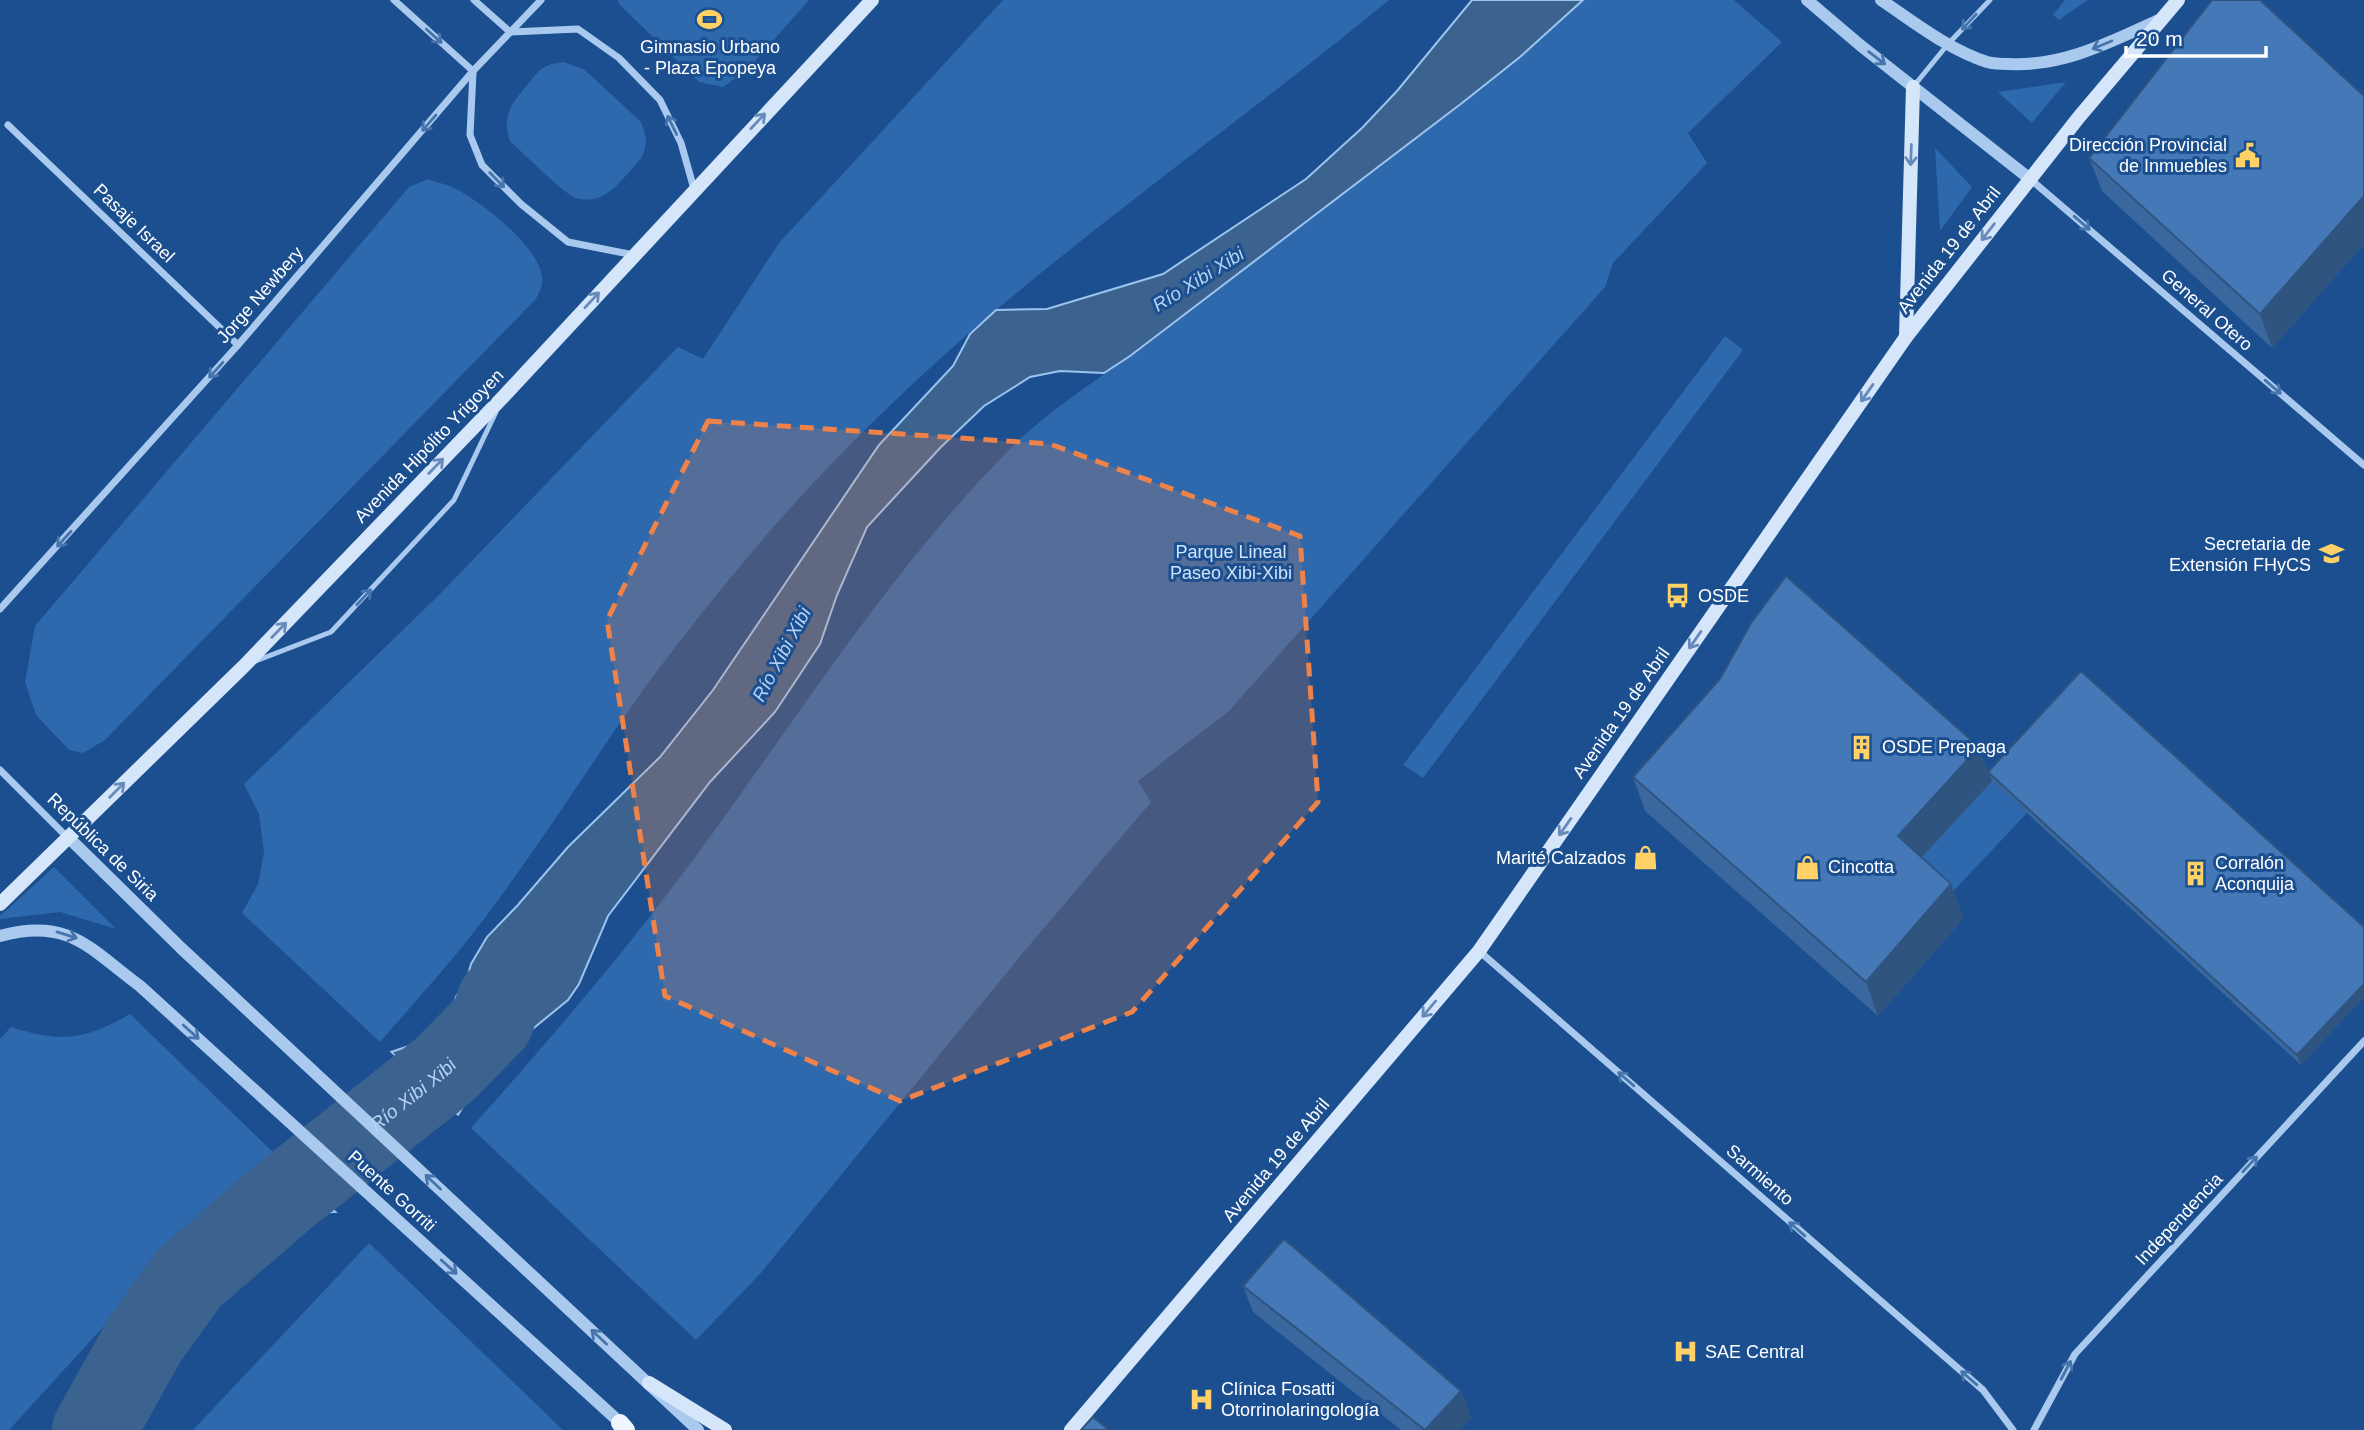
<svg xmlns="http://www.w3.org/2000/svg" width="2364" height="1430" font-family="Arial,sans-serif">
  <rect width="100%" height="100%" fill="#1b4f8f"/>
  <g fill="#2e69ad">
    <polygon points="618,0 809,0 747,70 723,87 699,82 619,4"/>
    <path d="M1003,0H1389C1264,103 1132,197 1008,300C926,368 847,444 776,524C730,577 685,633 643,690C592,762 545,837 493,907C458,955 418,998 380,1042L242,913L258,884L264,852L259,814L244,784L439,595L678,347L703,359L779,243Z"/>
    <path d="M1583,0H1734L1782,42L1688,133L1707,163L1613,263L1605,287L1229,711L1138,781L1151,802L1022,954L760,1274L696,1340L471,1128C557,1032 640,934 715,830C809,700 896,564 1009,450C1045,413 1088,386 1129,357C1140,349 1150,339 1161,331C1226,281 1294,233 1359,182C1435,123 1514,67 1583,0Z"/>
    <polygon points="2065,0 2088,0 2059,20 2053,15"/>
    <path d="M564,62L585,70L641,122C645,131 647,139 645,148C643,158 636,164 630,171C615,188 601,205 576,198C565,195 521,151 510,141C501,117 512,103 527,85C533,78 539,69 547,66C552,63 559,63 564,62Z"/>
    <polygon points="2066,82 2032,123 1998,92"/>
    <polygon points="1935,148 1972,187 1940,231"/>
    <path d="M428,179C439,183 450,185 460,191C484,205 546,251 542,283C542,288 538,294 536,299L105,740L83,753L69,750L36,715L25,682L35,626L409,187Z"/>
    <polygon points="1725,336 1743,350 1423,778 1403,765"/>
    <polygon points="1992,781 2027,813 1945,900 1910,870"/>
    <polygon points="54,867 116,929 60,912 0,919 0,916"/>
    <path d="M130,1014L274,1153L115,1314L9,1430H0V1039L11,1027C61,1043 85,1040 130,1014Z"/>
    <polygon points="369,1243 563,1430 193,1430"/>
  </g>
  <g fill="#3c6290" stroke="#9cc4f0" stroke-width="2">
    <polygon points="1472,0 1583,0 1520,57 1462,103 1130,356 1104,373 1060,371 1030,377 984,406 941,447 867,527 837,595 820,644 775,712 710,782 608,916 579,984 568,1000 524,1036 502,1049 487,1067 458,1115 391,1052 418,1043 432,1034 452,1014 456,997 467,979 471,964 487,937 517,906 568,847 660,757 713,690 879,445 953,366 970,334 996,310 1047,309 1163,274 1306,179 1362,128 1397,91"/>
    <polygon points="292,1169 336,1212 300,1214 243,1250 228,1263 210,1285 155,1362 123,1430 64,1430 107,1353 142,1302 184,1253 261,1177"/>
  </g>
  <g fill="#1b4f8f">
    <polygon points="388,1050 460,1118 455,1117 388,1055"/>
    <polygon points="289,1166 294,1167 339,1209 339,1214"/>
  </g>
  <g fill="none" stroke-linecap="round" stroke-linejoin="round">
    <path stroke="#3c6290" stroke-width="84" id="s1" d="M94,1430L145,1339L189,1278L289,1192L444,1070L492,1021L499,1000"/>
    <g stroke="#a9c9ee" stroke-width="5">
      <polyline points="1913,87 1948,44 1990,0"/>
      <polyline points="253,662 331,632 454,500 496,412"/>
    </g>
    <g stroke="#a9c9ee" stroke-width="7">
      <polyline points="394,0 473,71"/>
      <polyline points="474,0 510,32"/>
      <polyline points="511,32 578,29 619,58 660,100 681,143 694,189"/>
      <polyline points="473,72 470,135 482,165 521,204 568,242 634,255"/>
      <polyline points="8,125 238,345"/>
      <polyline points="2030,179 2364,465"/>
      <polyline points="0,609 238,345 473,71 541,0"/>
      <polyline points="0,770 68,838"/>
      <polyline points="1479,951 1983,1390 2013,1430"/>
      <polyline points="2034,1430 2075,1354 2364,1041"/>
    </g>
    <g stroke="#a9c9ee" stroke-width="12">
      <polyline points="1807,0 1860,45 2030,179"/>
      <path d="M1881,0C1914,22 1949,50 1987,62C1994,64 2002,64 2009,64C2064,67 2112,41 2161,19"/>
      <polyline points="69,838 181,948 698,1430"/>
      <path d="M0,936C69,917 90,949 140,986L626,1428"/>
    </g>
    <g stroke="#d6e6fa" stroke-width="14">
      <polyline points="1906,337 1913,87"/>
      <polyline points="0,904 244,666 504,396 872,0"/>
      <polyline points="649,1383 725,1430"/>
      <polyline points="1071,1430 1479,951 1906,337 2079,117 2178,0"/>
    </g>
    <polyline stroke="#f0f6ff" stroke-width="18" points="620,1423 626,1430"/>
  </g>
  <g fill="#3a679d">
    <polygon points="2364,96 2364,244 2272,348 2102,191 2089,158"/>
    <polygon points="1988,772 2364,927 2364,997 2301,1065 1992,781 1922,858 1964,918 1878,1016 1645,811 1633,777"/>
    <polygon points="1243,1286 1461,1391 1471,1418 1460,1430 1401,1430 1253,1312"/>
  </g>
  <g fill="#305480">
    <polygon points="2364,196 2364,244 2272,348 2260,314"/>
    <polygon points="1979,747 1992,781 1910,870 1898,836"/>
    <polygon points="1951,884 1964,918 1878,1016 1866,982"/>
    <polygon points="2364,984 2364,997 2301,1065 2297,1055"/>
    <polygon points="1461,1391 1471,1418 1460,1430 1425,1430"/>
  </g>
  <g fill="#4478b7" stroke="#305480" stroke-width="2">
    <polygon points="2212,0 2260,0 2364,96 2364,196 2260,314 2089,158"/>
    <polygon points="1786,576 1979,747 1898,836 1951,884 1866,982 1633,777 1720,679 1751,623"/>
    <polygon points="2081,671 2364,927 2364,984 2297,1055 1988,772"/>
    <polygon points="1284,1239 1461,1391 1425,1430 1243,1286"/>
    <polygon points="1093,1417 1109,1430 1081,1430"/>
  </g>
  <defs><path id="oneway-shaft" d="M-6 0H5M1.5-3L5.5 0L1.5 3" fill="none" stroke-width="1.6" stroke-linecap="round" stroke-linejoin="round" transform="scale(1.75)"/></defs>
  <g stroke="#4674ac">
    <use href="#oneway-shaft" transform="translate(1969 22) rotate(133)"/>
    <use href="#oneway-shaft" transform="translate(434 36) rotate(42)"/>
    <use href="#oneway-shaft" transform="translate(2102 45) rotate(158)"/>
    <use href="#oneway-shaft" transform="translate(1877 58) rotate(38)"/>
    <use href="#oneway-shaft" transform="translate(429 123) rotate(131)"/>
    <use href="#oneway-shaft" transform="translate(672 125) rotate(-116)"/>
    <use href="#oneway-shaft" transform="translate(497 180) rotate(46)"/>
    <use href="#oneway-shaft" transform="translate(2082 223) rotate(41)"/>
    <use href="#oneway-shaft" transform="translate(216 370) rotate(132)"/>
    <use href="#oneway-shaft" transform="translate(2273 387) rotate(41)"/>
    <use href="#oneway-shaft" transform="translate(64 539) rotate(132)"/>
    <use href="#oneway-shaft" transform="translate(364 597) rotate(-47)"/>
    <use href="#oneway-shaft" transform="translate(67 935) rotate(17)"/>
    <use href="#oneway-shaft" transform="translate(191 1032) rotate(42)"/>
    <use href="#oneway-shaft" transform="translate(1626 1079) rotate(-139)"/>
    <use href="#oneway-shaft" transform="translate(2250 1164) rotate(-47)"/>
    <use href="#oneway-shaft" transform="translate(433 1182) rotate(-137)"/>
    <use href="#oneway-shaft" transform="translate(1797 1229) rotate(-139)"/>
    <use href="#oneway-shaft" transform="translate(449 1267) rotate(42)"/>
    <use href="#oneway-shaft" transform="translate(599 1337) rotate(-137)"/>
    <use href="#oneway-shaft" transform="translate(2066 1370) rotate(-62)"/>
    <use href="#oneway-shaft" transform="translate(1969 1378) rotate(-139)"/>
  </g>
  <g stroke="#668bba">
    <use href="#oneway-shaft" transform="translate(758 121) rotate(-47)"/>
    <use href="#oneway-shaft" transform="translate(1911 155) rotate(92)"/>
    <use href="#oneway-shaft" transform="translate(1988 232) rotate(128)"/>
    <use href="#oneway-shaft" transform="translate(592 300) rotate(-47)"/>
    <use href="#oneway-shaft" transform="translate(1867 393) rotate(125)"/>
    <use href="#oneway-shaft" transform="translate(436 466) rotate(-46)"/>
    <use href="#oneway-shaft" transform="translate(279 630) rotate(-46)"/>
    <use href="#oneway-shaft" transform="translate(1695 640) rotate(125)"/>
    <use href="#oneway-shaft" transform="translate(117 790) rotate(-45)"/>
    <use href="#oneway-shaft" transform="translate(1565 827) rotate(125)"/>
    <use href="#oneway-shaft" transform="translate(1429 1009) rotate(130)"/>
  </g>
  <path fill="#ee8249" fill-opacity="0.2" stroke="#ee8249" stroke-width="5" stroke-dasharray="14 9" stroke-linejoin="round" d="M708,421L1050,444L1300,536L1318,802L1132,1012L900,1101L665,996L607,620Z"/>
  <defs>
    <symbol id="stadium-bare" viewBox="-9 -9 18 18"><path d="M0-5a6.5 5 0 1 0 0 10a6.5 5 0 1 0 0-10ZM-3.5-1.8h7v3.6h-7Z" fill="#ffd166" stroke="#1b4f8f" stroke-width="2.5" paint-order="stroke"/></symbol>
    <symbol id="civic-bare" viewBox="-9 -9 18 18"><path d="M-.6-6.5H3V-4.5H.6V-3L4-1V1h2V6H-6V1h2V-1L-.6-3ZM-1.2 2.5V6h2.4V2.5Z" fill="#ffd166" stroke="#1b4f8f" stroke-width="2.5" paint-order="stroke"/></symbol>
    <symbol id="university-bare" viewBox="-9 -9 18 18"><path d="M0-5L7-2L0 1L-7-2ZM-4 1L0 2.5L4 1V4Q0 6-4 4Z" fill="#ffd166" stroke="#1b4f8f" stroke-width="2.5" paint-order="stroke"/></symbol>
    <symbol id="bus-bare" viewBox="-9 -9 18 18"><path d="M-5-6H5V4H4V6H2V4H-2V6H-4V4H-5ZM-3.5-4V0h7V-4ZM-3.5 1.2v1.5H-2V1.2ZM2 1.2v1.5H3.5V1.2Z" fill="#ffd166" stroke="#1b4f8f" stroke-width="2.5" paint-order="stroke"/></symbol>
    <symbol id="building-bare" viewBox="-9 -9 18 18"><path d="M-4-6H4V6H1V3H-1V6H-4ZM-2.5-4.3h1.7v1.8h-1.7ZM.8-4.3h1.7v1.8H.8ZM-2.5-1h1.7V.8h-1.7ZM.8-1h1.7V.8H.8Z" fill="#ffd166" stroke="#1b4f8f" stroke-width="2.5" paint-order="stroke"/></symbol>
    <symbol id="shop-bare" viewBox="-9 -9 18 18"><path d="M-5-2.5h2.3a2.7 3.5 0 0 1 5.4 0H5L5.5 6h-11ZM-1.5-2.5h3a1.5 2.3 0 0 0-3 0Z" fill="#ffd166" stroke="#1b4f8f" stroke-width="2.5" paint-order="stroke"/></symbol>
    <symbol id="hospital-bare" viewBox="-9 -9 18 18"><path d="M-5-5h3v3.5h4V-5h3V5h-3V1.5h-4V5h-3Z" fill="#ffd166" stroke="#1b4f8f" stroke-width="2.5" paint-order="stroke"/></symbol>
  </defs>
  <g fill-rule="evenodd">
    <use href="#stadium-bare" x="692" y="2" width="35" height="35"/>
    <use href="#civic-bare" x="2230" y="138" width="35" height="35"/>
    <use href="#university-bare" x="2314" y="536" width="35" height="35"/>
    <use href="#bus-bare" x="1660" y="578" width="35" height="35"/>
    <use href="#building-bare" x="1844" y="730" width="35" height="35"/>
    <use href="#shop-bare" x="1628" y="840" width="35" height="35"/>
    <use href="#shop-bare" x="1790" y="850" width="35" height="35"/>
    <use href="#building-bare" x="2178" y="856" width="35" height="35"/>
    <use href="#hospital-bare" x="1668" y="1334" width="35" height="35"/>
    <use href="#hospital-bare" x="1184" y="1382" width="35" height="35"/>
  </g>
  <g text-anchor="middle" stroke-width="6" stroke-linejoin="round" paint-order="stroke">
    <g font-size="18" fill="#fff" stroke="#1b4f8f" text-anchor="start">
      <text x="710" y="53" text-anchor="middle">Gimnasio Urbano<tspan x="710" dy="21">- Plaza Epopeya</tspan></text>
      <text x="2227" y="151" text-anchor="end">Dirección Provincial<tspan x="2227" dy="21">de Inmuebles</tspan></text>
      <text x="2311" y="550" text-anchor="end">Secretaria de<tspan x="2311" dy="21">Extensión FHyCS</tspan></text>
      <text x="1698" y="602">OSDE</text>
      <text x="1882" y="753">OSDE Prepaga</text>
      <text x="1626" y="864" text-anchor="end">Marité Calzados</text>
      <text x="2215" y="869">Corralón<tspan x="2215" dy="21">Aconquija</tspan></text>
      <text x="1828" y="873">Cincotta</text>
      <text x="1705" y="1358">SAE Central</text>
      <text x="1221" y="1395">Clínica Fosatti<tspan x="1221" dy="21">Otorrinolaringología</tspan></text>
    </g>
    <g font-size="18" fill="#fff" stroke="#1b4f8f">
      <text transform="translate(134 223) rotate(44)" y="6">Pasaje Israel</text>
      <text transform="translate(1949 250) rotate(-52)" y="6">Avenida 19 de Abril</text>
      <text transform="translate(260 295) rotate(-49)" y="6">Jorge Newbery</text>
      <text transform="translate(2207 310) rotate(41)" y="6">General Otero</text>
      <text transform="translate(429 446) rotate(-46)" y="6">Avenida Hipólito Yrigoyen</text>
      <text transform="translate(1621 713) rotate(-55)" y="6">Avenida 19 de Abril</text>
      <text transform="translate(103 847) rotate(44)" y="6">República de Siria</text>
      <text transform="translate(1276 1160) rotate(-50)" y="6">Avenida 19 de Abril</text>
      <text transform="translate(1760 1175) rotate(41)" y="6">Sarmiento</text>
      <text transform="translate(392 1191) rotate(42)" y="6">Puente Gorriti</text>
      <text transform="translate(2179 1219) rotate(-47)" y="6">Independencia</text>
    </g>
    <g font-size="18" fill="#cfe3fa" stroke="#1b4f8f">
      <text x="1231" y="558">Parque Lineal<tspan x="1231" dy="21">Paseo Xibi-Xibi</tspan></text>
    </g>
    <g font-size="19" font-style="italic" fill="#b5d3f5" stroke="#1b4f8f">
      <text transform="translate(1198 279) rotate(-32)" y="7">Río Xibi Xibi</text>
      <text transform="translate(781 654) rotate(-62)" y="7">Río Xibi Xibi</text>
      <text dy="7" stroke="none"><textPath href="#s1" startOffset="469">Río Xibi Xibi</textPath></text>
    </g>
  </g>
  <path d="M2126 46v10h140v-10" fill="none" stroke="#ffffff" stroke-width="3.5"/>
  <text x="2136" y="46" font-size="21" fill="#ffffff" stroke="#1b4f8f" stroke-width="5" paint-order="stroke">20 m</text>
</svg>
